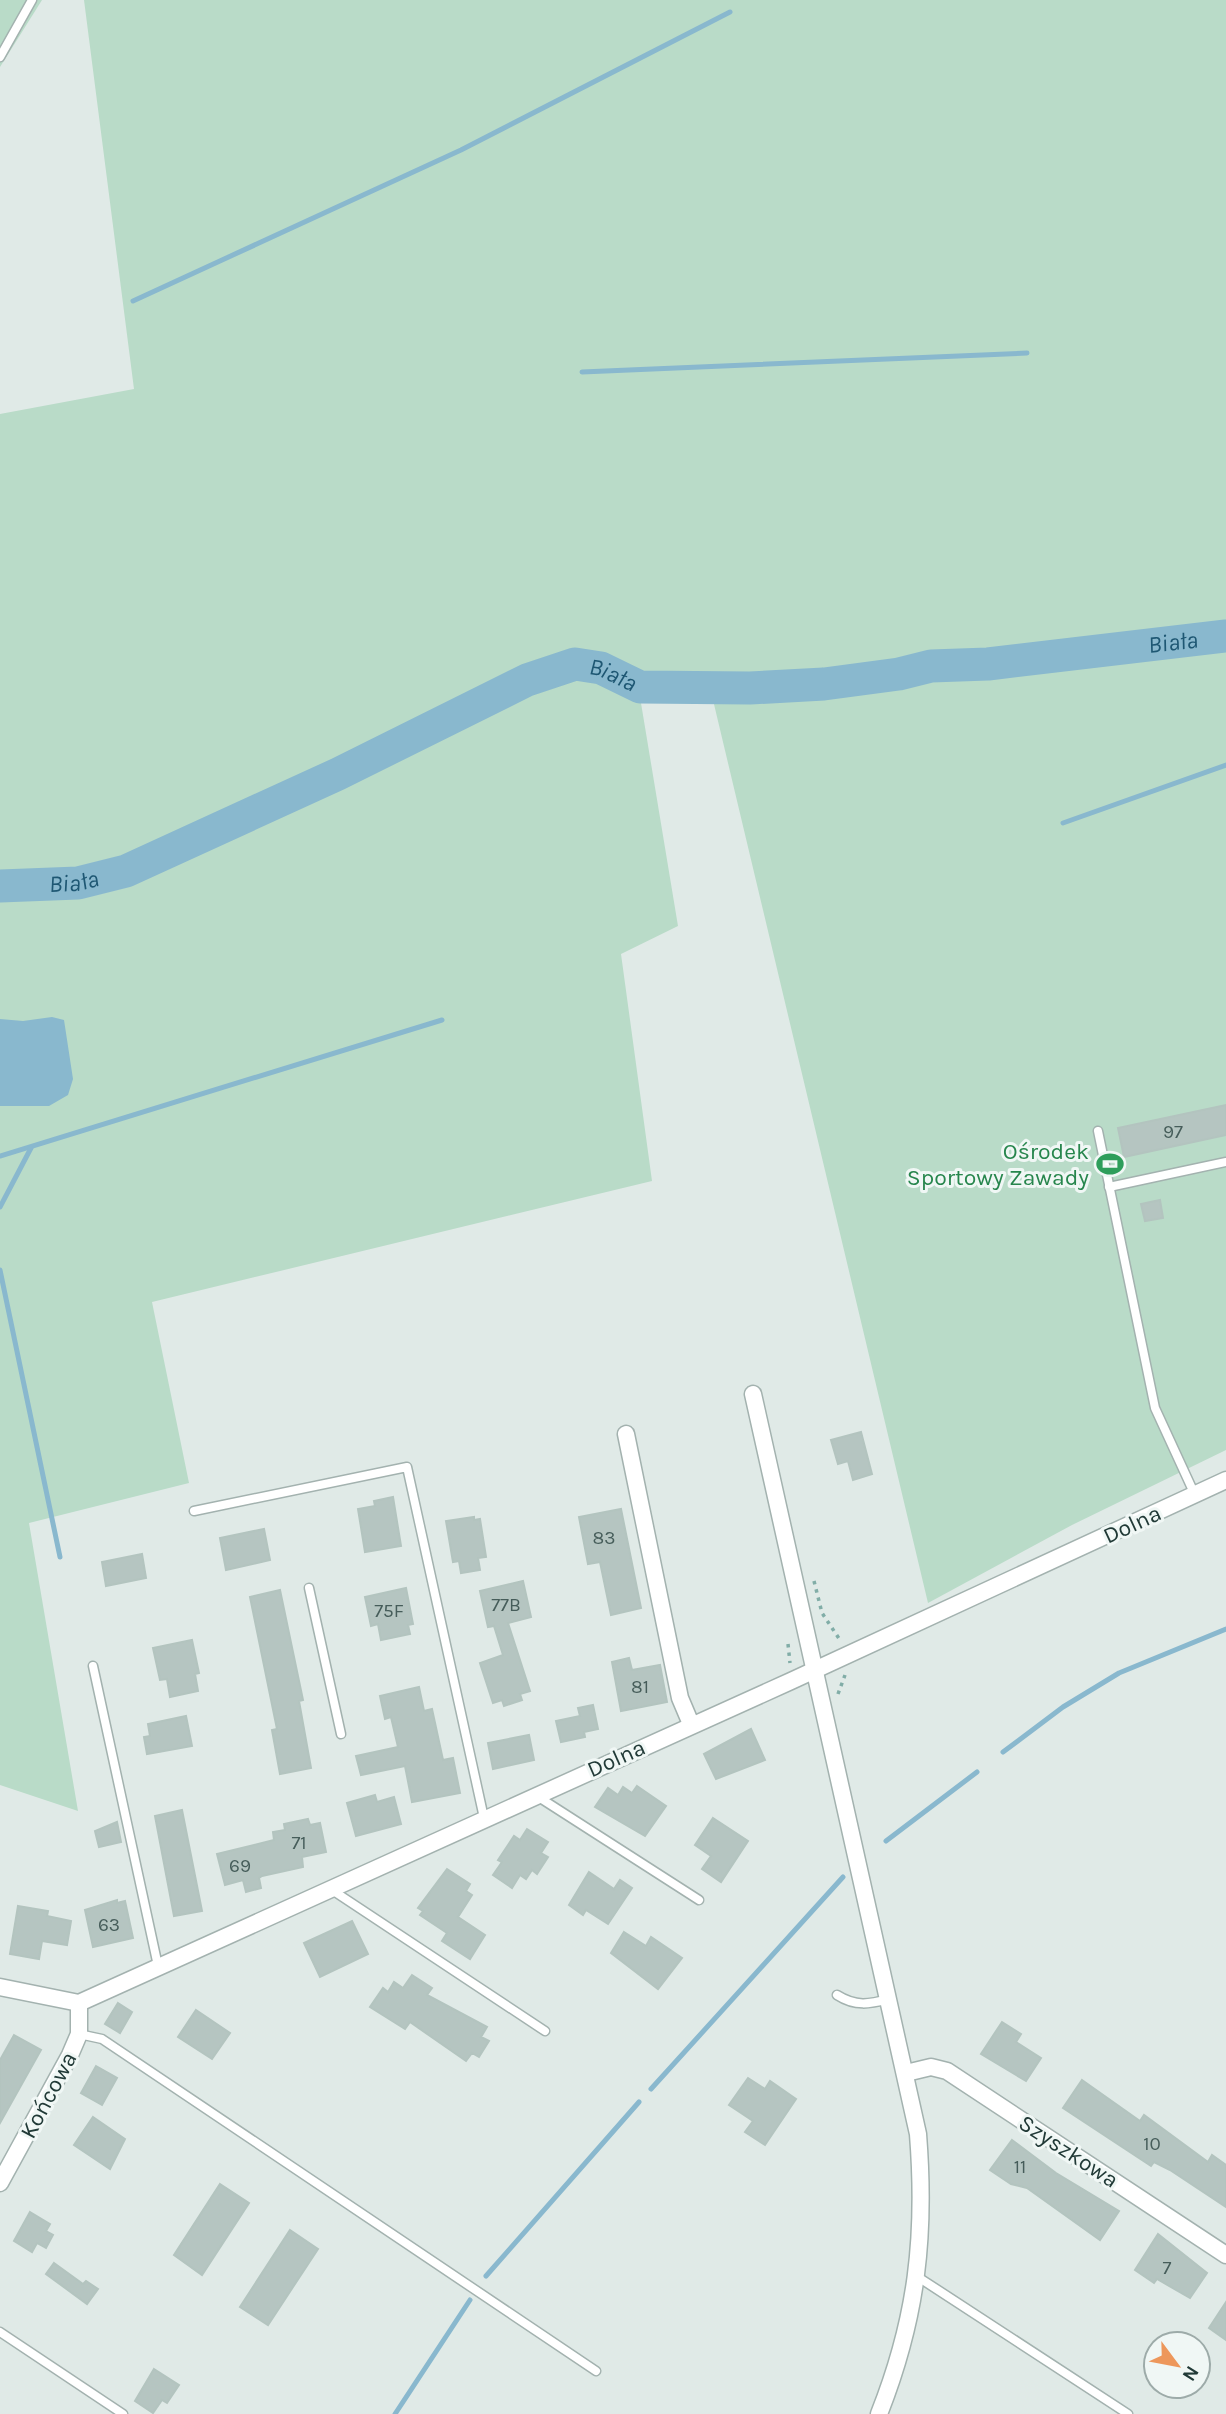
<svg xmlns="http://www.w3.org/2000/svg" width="1226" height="2414" font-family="Karla,sans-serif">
  <rect width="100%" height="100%" fill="#e0eae7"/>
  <g fill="#b9dbc8">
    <polygon points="0,0 42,0 0,67"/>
    <polygon points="84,0 1226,0 1226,1450 1072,1525 928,1603 713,700 641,703 678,926 621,954 652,1181 152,1302 189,1483 29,1523 78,1811 0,1785 0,414 134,389"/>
  </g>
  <polygon fill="#89b8ce" points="52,1017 64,1020 73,1079 68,1095 49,1106 0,1106 0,1019 23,1021"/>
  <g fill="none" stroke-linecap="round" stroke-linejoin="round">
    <g stroke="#89b8ce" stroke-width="5">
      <polyline points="133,301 461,150 730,12"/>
      <polyline points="582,372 1027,353"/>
      <polyline points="1063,823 1226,765"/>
      <polyline points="0,1156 442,1020"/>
      <polyline points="0,1207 31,1148"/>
      <polyline points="0,1270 60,1557"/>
      <polyline points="1003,1752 1063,1707 1119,1673 1226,1629"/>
      <polyline points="886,1841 977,1772"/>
      <polyline points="651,2089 843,1877"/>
      <polyline points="486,2276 639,2102"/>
      <polyline points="395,2414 470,2300"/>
    </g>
    <path stroke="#89b8ce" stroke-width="33" id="s1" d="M0,886L78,883L126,871L338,774L527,680L575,664L601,668L640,687L750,688L824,684L899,674L931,666L988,664L1226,636"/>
  </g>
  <g fill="#b5c5c1" stroke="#b3c4bf" stroke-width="2">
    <polygon points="1226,1105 1226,1135 1124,1157 1118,1128"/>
    <polygon points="1160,1200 1163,1218 1145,1221 1141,1204"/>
    <polygon points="861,1432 872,1474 853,1480 848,1461 838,1464 831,1440"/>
    <polygon points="393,1497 401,1546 365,1552 358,1509 375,1506 374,1501"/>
    <polygon points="621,1509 641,1608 611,1615 600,1562 588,1564 579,1517"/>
    <polygon points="474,1517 474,1520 480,1519 486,1557 478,1558 480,1570 461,1573 459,1561 453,1562 446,1521"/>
    <polygon points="264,1529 270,1560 226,1570 220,1538"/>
    <polygon points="142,1554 146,1578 106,1586 102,1562"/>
    <polygon points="523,1581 531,1617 508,1623 530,1691 520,1694 522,1700 504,1706 502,1700 493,1703 480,1663 503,1655 494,1626 488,1627 480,1591"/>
    <polygon points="406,1588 413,1624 408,1625 410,1634 381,1640 378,1624 371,1626 365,1597"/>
    <polygon points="280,1590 303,1700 299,1701 311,1768 280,1774 272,1730 277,1729 250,1597"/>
    <polygon points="192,1640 199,1673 195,1674 198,1691 170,1697 167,1679 160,1680 153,1648"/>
    <polygon points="629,1658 632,1670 660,1665 667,1702 621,1711 612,1662"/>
    <polygon points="419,1687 424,1711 432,1709 443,1760 453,1758 460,1793 412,1802 405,1766 361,1775 356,1756 398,1747 391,1717 385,1719 380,1696"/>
    <polygon points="593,1705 598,1729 584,1732 585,1737 561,1742 556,1721 580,1716 578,1708"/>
    <polygon points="186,1716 192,1746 147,1754 144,1737 150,1736 148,1724"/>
    <polygon points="751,1729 765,1760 716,1779 704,1754"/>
    <polygon points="529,1735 534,1760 493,1769 488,1743"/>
    <polygon points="637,1786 666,1806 645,1836 595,1807 608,1788 618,1795 623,1787 632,1793"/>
    <polygon points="375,1795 377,1802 394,1797 401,1824 356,1836 347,1803"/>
    <polygon points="182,1810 202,1911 174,1916 155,1816"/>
    <polygon points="713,1818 748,1841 721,1882 702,1869 711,1856 695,1845"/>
    <polygon points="308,1819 310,1825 320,1823 326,1852 302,1857 303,1867 262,1876 259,1878 261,1888 246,1892 243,1880 225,1885 217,1854 274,1840 273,1832 285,1830 284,1824"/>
    <polygon points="117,1822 121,1842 99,1847 95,1831"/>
    <polygon points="527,1829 548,1842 541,1853 548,1857 537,1874 532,1870 526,1879 520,1875 512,1888 493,1875 502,1862 498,1860 514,1836 520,1840"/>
    <polygon points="447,1869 470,1884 466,1891 472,1895 458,1917 485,1935 470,1959 442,1941 447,1933 420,1915 423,1911 418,1908"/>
    <polygon points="589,1872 614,1889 620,1880 632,1888 608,1924 586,1910 583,1915 569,1905"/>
    <polygon points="117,1900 117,1903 125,1901 133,1938 93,1947 85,1910"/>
    <polygon points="18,1906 48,1911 47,1916 71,1921 67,1945 42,1941 39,1959 10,1954"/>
    <polygon points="352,1921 368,1954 320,1977 304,1943"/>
    <polygon points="624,1932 646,1946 651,1937 682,1958 658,1989 611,1953"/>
    <polygon points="412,1975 432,1988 427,1995 487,2027 481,2037 489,2041 479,2057 472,2053 466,2061 410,2022 405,2029 370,2007 383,1988 388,1992 394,1982 403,1988"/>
    <polygon points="118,2003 132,2012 120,2033 105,2024"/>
    <polygon points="196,2010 230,2033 212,2059 178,2037"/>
    <polygon points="1002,2022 1021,2034 1016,2042 1041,2058 1026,2081 981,2054"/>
    <polygon points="14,2035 41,2050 0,2123 0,2060"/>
    <polygon points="96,2066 117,2078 102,2105 81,2093"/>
    <polygon points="748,2078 765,2089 770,2081 796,2099 765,2145 745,2132 753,2121 729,2105"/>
    <polygon points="1082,2080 1140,2121 1144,2115 1208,2162 1212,2155 1226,2165 1226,2207 1170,2170 1154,2162 1151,2166 1063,2108"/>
    <polygon points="93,2117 125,2139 110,2169 74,2145"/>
    <polygon points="1012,2140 1056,2173 1119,2211 1100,2240 1027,2188 1011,2184 990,2170"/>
    <polygon points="220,2184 249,2203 202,2275 174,2255"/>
    <polygon points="30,2212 50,2224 46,2231 53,2235 46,2248 37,2243 32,2252 14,2241"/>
    <polygon points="290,2230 318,2249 268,2325 240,2307"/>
    <polygon points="1158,2234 1207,2273 1190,2298 1157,2279 1154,2283 1135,2270"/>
    <polygon points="54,2263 83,2284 86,2281 98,2289 87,2304 46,2274"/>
    <polygon points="1226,2302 1226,2340 1209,2328"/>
    <polygon points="154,2369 179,2385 167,2403 162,2400 153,2413 135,2401"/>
  </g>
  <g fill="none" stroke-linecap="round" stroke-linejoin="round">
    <defs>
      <g id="service">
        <polyline points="0,57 32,0"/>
        <polyline points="1098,1131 1155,1408 1195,1495"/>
        <polyline points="1109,1187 1226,1162"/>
        <polyline points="194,1511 407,1467 484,1818"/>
        <polyline points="309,1588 341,1734"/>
        <polyline points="93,1666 158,1966"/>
        <polyline points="537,1796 699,1900"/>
        <polyline points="332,1890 545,2031"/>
        <path d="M837,1995C856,2007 869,2004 890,1999"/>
        <polyline points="79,2034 102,2039 596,2371"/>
        <polyline points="918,2277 1128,2414"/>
        <polyline points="0,2332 123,2414"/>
      </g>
      <g id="minor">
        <path d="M753,1394L918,2134C926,2236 917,2318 879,2414"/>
        <polyline points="626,1434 680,1698 691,1724"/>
        <polyline points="0,1987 79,2003 791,1681 1226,1480"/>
        <polyline points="906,2073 931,2067 947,2071 1226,2255"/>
        <polyline points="0,2183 70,2055 79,2034 79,2003"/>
      </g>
    </defs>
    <use href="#service" stroke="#a3b2af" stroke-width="11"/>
    <use href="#minor" stroke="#a3b2af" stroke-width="19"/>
    <g stroke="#81ada7" stroke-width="3.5" stroke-dasharray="3.5 5" stroke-linecap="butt">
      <polyline points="814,1581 822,1613 840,1640"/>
      <polyline points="788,1644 790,1663"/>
      <polyline points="838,1694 845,1675"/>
    </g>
    <use href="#service" stroke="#fff" stroke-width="8"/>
    <use href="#minor" stroke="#fff" stroke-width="16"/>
  </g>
  <defs>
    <symbol id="stadium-bare" viewBox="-9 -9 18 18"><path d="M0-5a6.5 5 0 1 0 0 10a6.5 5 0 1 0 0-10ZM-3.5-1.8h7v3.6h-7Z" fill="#2e9e5b" stroke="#f0f7f5" stroke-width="2.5" paint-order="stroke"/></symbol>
  </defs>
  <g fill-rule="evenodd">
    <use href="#stadium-bare" x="1091" y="1145" width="38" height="38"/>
  </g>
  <g text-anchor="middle" stroke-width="6" stroke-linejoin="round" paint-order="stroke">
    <g font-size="19" fill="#465d5a">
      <text x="1173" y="1138">97</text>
      <text x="604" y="1544">83</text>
      <text x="506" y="1611">77B</text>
      <text x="389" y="1617">75F</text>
      <text x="640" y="1693">81</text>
      <text x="299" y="1849">71</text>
      <text x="240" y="1872">69</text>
      <text x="109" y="1931">63</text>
      <text x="1152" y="2150">10</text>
      <text x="1020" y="2173">11</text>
      <text x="1167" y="2274">7</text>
    </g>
    <g font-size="23" fill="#27864d" stroke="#f0f7f5" text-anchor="end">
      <text x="1089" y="1159">Ośrodek<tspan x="1089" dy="26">Sportowy Zawady</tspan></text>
    </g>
    <g font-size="23" fill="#213a37" stroke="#f0f7f5">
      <text transform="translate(1132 1524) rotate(-25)" y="8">Dolna</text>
      <text transform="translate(616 1758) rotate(-24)" y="8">Dolna</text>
      <text transform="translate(48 2095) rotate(-62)" y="8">Końcowa</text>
      <text transform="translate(1069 2151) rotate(33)" y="8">Szyszkowa</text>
    </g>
    <g font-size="24" font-style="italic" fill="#1e5773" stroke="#f0f7f5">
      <text dy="8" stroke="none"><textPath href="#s1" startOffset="1228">Biała</textPath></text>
      <text dy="8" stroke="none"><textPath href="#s1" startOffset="662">Biała</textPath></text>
      <text dy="8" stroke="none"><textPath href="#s1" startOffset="74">Biała</textPath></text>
    </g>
  </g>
  <g transform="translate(1177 2365) rotate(122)"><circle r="33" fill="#f0f7f5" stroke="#9daba9" stroke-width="2"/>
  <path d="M0-5L12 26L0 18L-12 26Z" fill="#ed975b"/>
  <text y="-10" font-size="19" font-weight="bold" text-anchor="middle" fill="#213a37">N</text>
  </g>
</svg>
